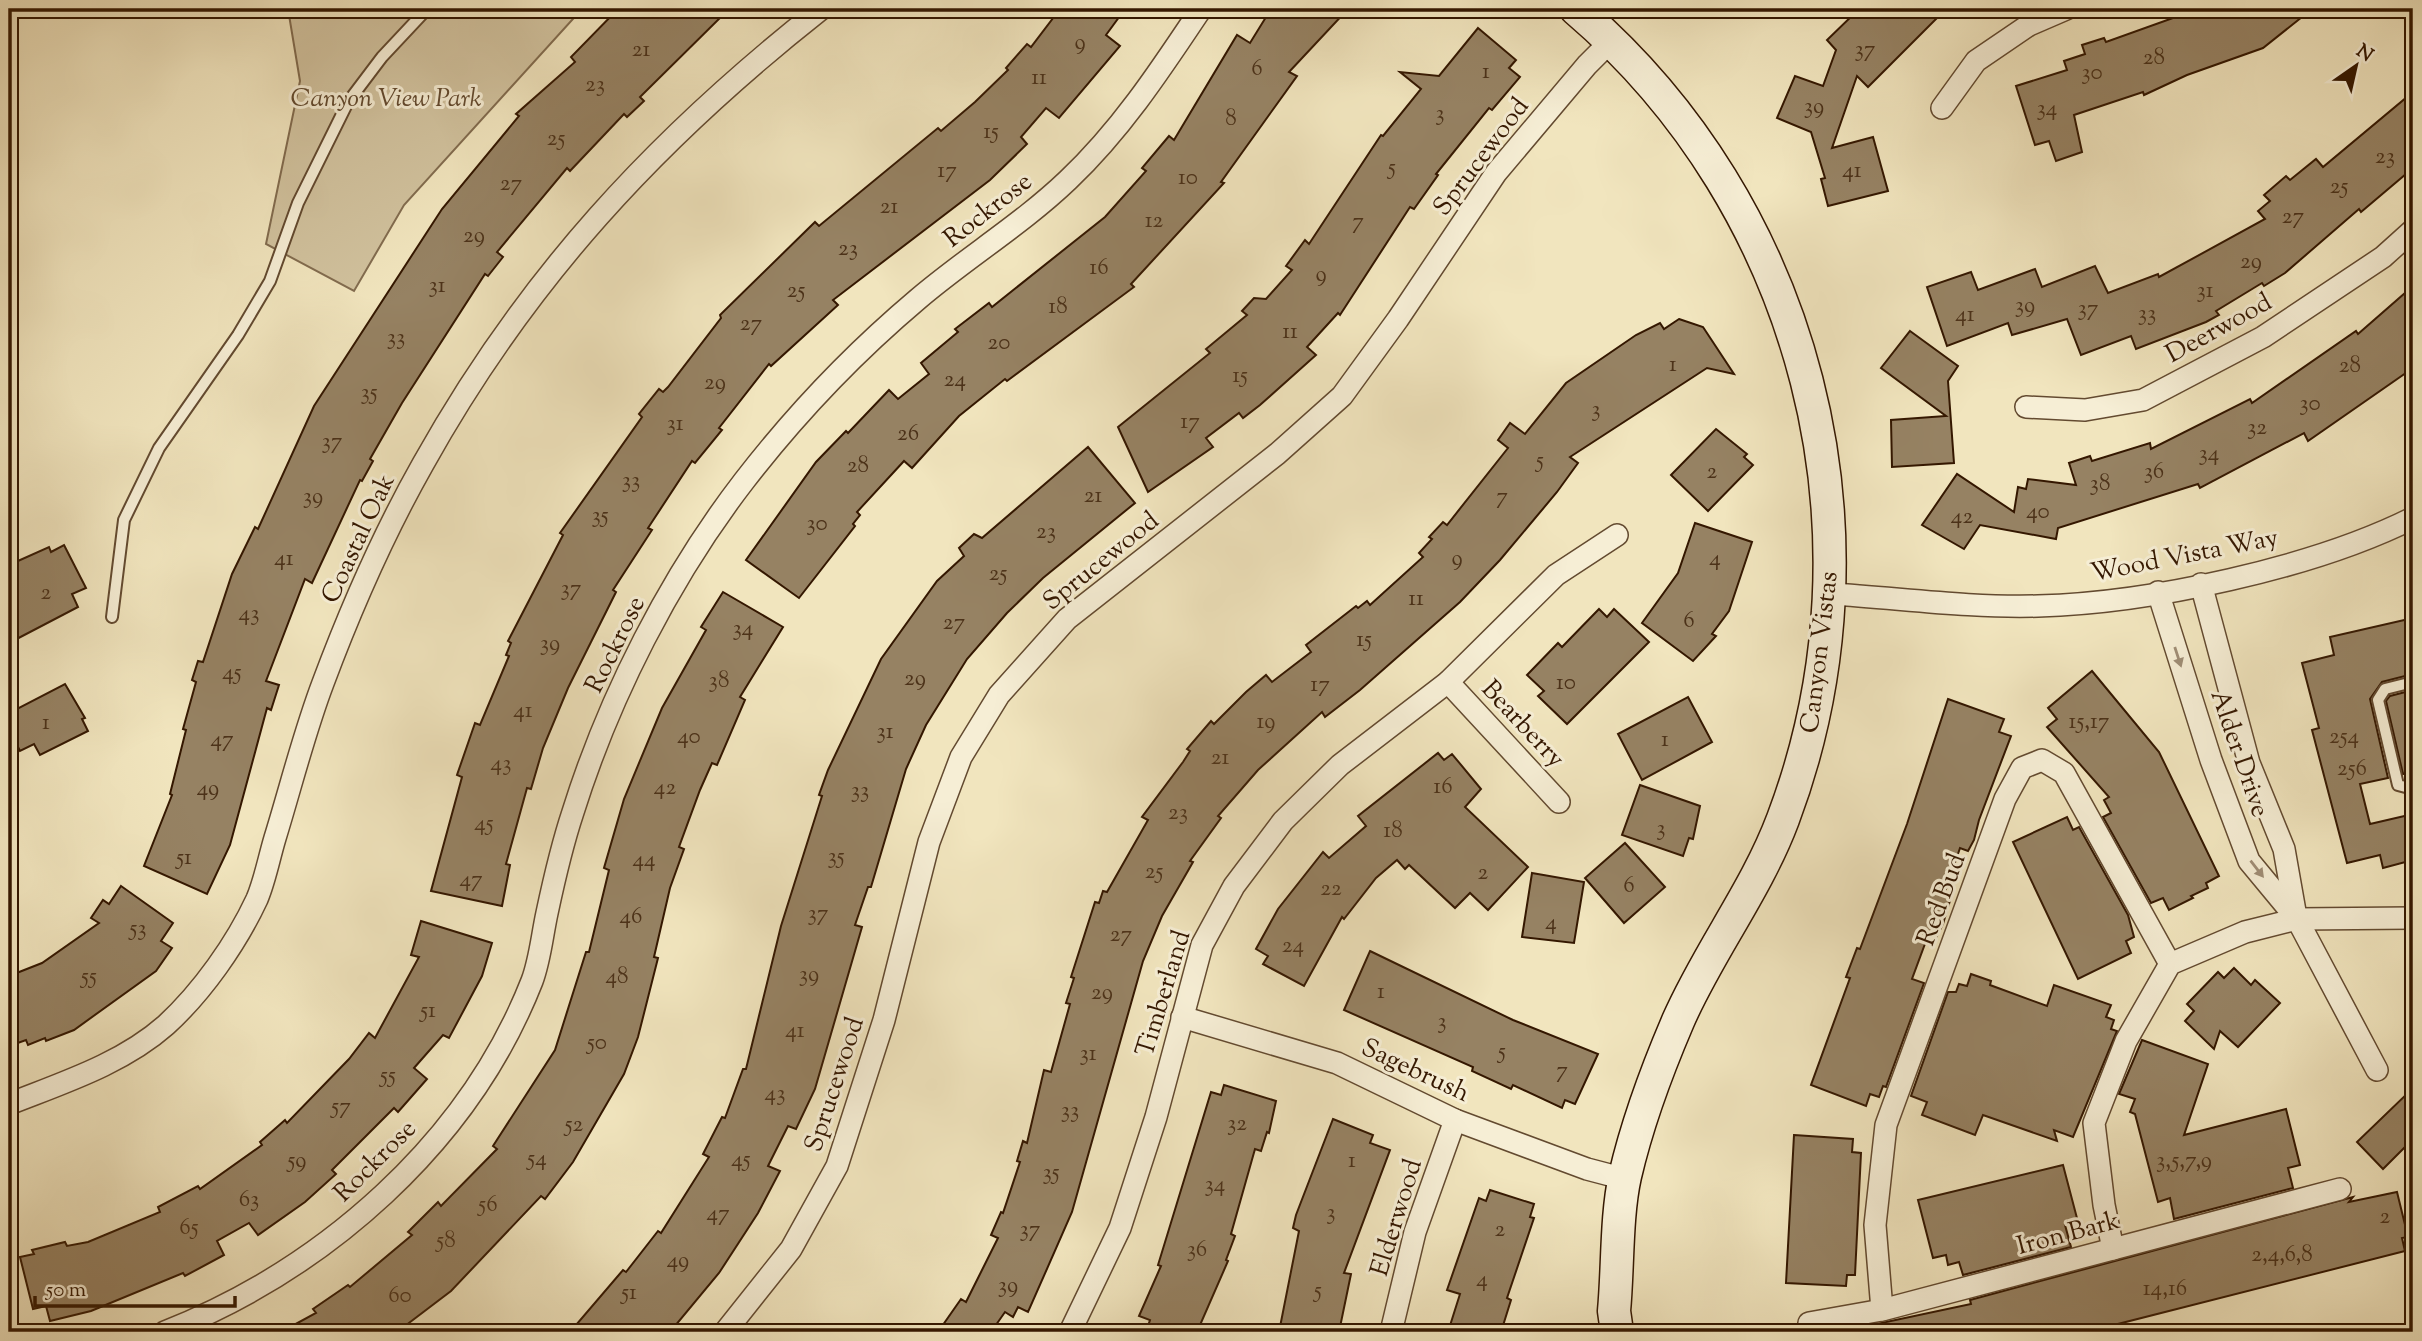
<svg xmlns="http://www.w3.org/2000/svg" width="2422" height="1341" font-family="'Sorts Mill Goudy',serif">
  <rect width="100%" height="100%" fill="#f1e5be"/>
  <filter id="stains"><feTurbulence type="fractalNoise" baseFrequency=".00286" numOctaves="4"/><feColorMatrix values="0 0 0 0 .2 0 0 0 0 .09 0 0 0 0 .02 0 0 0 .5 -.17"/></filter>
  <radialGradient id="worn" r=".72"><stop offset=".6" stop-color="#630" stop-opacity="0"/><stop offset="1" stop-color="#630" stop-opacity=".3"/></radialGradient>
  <polygon fill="#d1c29e" stroke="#826c4f" stroke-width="2" points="288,9 582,9 404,205 354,291 266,244 300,81"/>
  <g fill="#968263" stroke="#341700" stroke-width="2">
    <polygon points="618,9 729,9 640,97 644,101 627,117 624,114 570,171 567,168 497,252 503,257 488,276 485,274 402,403 370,459 373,461 362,481 360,480 312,583 305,579 266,681 279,685 271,710 267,708 230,845 207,894 144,866 172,795 170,794 186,730 183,729 196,682 192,680 198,661 203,662 232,574 255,527 258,529 314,406 442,209 519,116 516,114 575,62 571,57"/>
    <polygon points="1060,9 1125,9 1106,35 1120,46 1059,118 1046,108 1021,137 1027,144 990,180 833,300 838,305 771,366 769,364 719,428 722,430 695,463 692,461 648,528 652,530 613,590 616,592 568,688 543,748 531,789 527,788 506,864 510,865 502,906 431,891 462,777 457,775 475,723 480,725 509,656 506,655 511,643 508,641 563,535 560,533 642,417 639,414 659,389 663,392 668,387 721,318 720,315 815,222 819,226 938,128 941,131 975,102 1008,70 1006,68 1027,44 1031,47"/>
    <polygon points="1271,9 1348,9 1289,72 1297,76 1221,182 1224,183 1131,284 1134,287 1007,381 1005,379 959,416 912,468 904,461 857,512 860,515 853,524 855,526 799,598 746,560 816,462 846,431 848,433 889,390 898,399 929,374 921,363 958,332 955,329 989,303 992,307 1105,217 1146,171 1142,168 1169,136 1174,140 1237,35 1250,43"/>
    <polygon points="1859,9 1946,9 1868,87 1857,76 1832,148 1873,137 1888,191 1828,206 1821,179 1825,178 1811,132 1777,118 1795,76 1823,86 1836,50 1827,40"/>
    <polygon points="2198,9 2312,9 2263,48 2187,75 2144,95 2143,92 2074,115 2082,152 2056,161 2049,141 2035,145 2016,86 2067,70 2064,61 2085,54 2082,45 2104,38 2106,42"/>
    <polygon points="1478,28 1516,60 1509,68 1520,77 1492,110 1489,108 1436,174 1438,175 1414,209 1410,207 1340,315 1338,313 1307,347 1316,355 1260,405 1243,418 1239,413 1206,438 1213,447 1148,492 1118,427 1210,353 1206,349 1247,315 1242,311 1254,298 1266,299 1292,270 1286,266 1305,240 1309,244 1381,135 1383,136 1421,89 1400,72 1439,76"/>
    <polygon points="2413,92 2413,168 2361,212 2359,209 2285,273 2264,286 2262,283 2216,311 2219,315 2206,322 2136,349 2131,336 2081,355 2067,319 2012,335 2008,323 1947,346 1927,287 1971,272 1978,290 2035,269 2042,287 2095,266 2108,293 2158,274 2159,277 2265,219 2258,211 2270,201 2264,195 2286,176 2290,180 2316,159 2323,167"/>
    <polygon points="2413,286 2413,368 2308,441 2304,433 2200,488 2198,484 2058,528 2056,539 1980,525 1964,549 1922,525 1957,474 2014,512 2018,487 2026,489 2028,479 2076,485 2069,463 2090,456 2092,461 2150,443 2151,449 2250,399 2252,403 2356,331 2358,334"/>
    <polygon points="1679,319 1703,327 1734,374 1707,368 1570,457 1578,463 1557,492 1500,560 1460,602 1360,690 1325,717 1322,712 1258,770 1218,816 1221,818 1190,861 1193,862 1162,916 1143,961 1072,1212 1028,1312 1018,1307 1013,1317 1005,1312 991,1332 938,1332 961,1299 966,1302 998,1238 991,1235 1001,1212 1003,1213 1020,1162 1017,1161 1023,1141 1027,1143 1044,1070 1051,1072 1070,1004 1066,1003 1074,978 1071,977 1095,902 1099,903 1103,891 1107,892 1148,820 1142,817 1183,762 1190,751 1187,749 1211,721 1214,724 1246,692 1266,675 1272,682 1311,652 1306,645 1356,606 1358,608 1367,601 1370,605 1423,557 1419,553 1432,539 1429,537 1443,522 1447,525 1508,448 1498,440 1510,423 1525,434 1566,383 1636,335 1660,323 1664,329"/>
    <polygon points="1910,331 1958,366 1948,381 1954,463 1892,467 1891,420 1946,416 1881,368"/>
    <polygon points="1716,429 1747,454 1744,457 1753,465 1708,511 1671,475"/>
    <polygon points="1088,447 1135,503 1043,578 1007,613 967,659 926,725 906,769 871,887 868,887 855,925 862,927 815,1089 796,1129 788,1126 768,1166 780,1171 758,1213 719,1273 670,1332 570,1332 623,1270 626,1272 658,1231 661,1233 709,1157 703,1154 722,1117 725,1118 743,1069 746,1069 781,926 822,796 819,795 828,770 881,659 937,581 964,556 959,548 974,534 982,538"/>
    <polygon points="1695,523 1752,542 1729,611 1712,634 1716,636 1693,661 1642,623 1678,573"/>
    <polygon points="64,545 86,588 72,594 78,607 9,643 9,565 49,547 51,552"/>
    <polygon points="723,592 783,627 740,697 745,700 717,765 712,763 700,790 679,847 684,849 670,888 654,957 658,958 638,1037 624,1074 573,1162 545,1199 541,1196 451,1291 397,1332 281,1332 316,1313 313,1309 348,1285 350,1287 412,1235 408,1232 438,1202 441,1206 497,1149 493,1146 555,1050 586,952 589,952 609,870 604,868 624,799 662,708 706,630 701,627"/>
    <polygon points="1599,609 1607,617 1614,609 1649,642 1567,724 1538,696 1544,691 1527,675 1558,643 1562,647"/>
    <polygon points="2413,618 2413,674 2382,682 2370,699 2388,778 2360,784 2370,824 2413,814 2413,860 2383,868 2380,855 2347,863 2312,730 2319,728 2302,663 2334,655 2330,637"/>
    <polygon points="2092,671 2159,752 2219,876 2206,883 2208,888 2191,896 2193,898 2169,910 2163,898 2151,903 2103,817 2111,813 2104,800 2109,797 2047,727 2057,719 2048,708"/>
    <polygon points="65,684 85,718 82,719 88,731 40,755 34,744 20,751 9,729 9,713"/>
    <polygon points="2413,690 2413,772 2403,774 2386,701 2390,696"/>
    <polygon points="1688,697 1712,742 1642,780 1618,734"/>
    <polygon points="1948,699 2004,719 1999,732 2011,736 1979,820 1974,840 1968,851 1960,848 1945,892 1952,894 1943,924 1937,936 1929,933 1912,979 1924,983 1886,1087 1883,1086 1879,1097 1870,1094 1866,1106 1811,1085 1850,978 1846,977 1857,948 1860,949 1907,824"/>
    <polygon points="1438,753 1444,760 1452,754 1481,789 1465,807 1528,867 1488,910 1470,893 1455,908 1409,865 1405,869 1397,860 1376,878 1344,919 1342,917 1304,986 1263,964 1268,956 1256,949 1278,909 1323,852 1329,858 1366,826 1358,816"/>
    <polygon points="1640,785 1700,806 1693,839 1689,838 1683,856 1622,835"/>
    <polygon points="2067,817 2073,830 2079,827 2128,915 2134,937 2126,941 2131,953 2078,979 2013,842"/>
    <polygon points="1625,843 1665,887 1624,923 1585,878"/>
    <polygon points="1532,873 1584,882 1574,943 1522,937"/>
    <polygon points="121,886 173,923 161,941 172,948 156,971 74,1030 46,1041 45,1038 28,1045 26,1040 15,1044 9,1029 9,976 42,963 99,923 91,918 103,900 109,904"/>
    <polygon points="421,921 492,943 482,976 449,1038 443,1035 414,1068 427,1079 398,1112 394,1108 332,1170 336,1174 305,1202 258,1235 249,1223 217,1241 224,1255 185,1276 183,1273 91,1311 50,1321 46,1306 33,1309 20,1257 34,1254 32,1250 65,1242 67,1246 88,1242 160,1212 158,1207 198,1186 200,1189 262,1145 260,1142 285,1120 287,1123 349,1059 369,1033 375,1038 419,957 411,955"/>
    <polygon points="1370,951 1513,1020 1598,1054 1575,1104 1565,1100 1562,1108 1513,1085 1511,1089 1472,1071 1473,1067 1344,1010"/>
    <polygon points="2234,968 2251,985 2255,980 2280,1003 2238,1047 2220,1031 2214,1049 2185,1021 2194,1011 2187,1004 2218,972 2224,978"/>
    <polygon points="1971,974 1991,981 1990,985 2047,1006 2054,985 2111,1005 2106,1017 2114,1020 2111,1029 2117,1031 2073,1137 2054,1130 2057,1141 1983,1115 1975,1135 1922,1115 1927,1102 1911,1096 1948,992 1956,992 1959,984 1967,986"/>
    <polygon points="2142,1040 2208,1064 2184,1135 2286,1109 2300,1165 2288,1168 2293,1188 2174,1219 2170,1198 2158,1202 2135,1114 2130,1112 2135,1099 2119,1094"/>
    <polygon points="1224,1085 1276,1101 1269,1133 1267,1132 1261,1151 1255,1149 1231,1234 1235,1236 1226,1260 1228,1261 1197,1332 1146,1332 1150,1320 1139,1316 1161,1266 1158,1265 1211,1092 1221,1095"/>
    <polygon points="2413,1088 2413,1139 2383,1169 2357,1142"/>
    <polygon points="1333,1119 1373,1135 1370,1143 1390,1150 1344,1273 1351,1274 1339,1332 1279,1332 1299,1231 1293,1228 1296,1215"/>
    <polygon points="1794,1135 1853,1139 1852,1152 1861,1153 1855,1275 1847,1275 1846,1286 1786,1283"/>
    <polygon points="2063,1165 2078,1222 2065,1225 2071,1247 1963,1275 1959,1262 1948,1265 1946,1255 1933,1258 1918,1200"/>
    <polygon points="1490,1190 1534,1204 1530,1217 1534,1218 1507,1298 1511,1300 1501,1332 1448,1332 1460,1294 1447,1290 1479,1198 1486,1201"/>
    <polygon points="2397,1192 2408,1237 2402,1238 2405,1251 2114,1325 2115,1327 2096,1332 1853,1332 1853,1329 1971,1304 1970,1300 2353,1197 2349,1202"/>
  </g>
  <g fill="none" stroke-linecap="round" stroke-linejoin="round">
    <defs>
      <g id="lane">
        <polyline points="112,617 124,520 159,448 238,335 270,281 298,203 348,102 382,57 427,9"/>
        <polyline points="2413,682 2385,689 2378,700 2398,785 2413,789"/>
      </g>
      <g id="street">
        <polyline points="1942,108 1976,61 2029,25 2066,9"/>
        <polyline points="2026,407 2085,410 2143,400 2263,337 2383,257 2413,230"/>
        <polyline points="2201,584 2249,763 2284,849 2296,917"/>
        <polyline points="2158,592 2211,760 2249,861 2297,919 2377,1070"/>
        <path d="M1831,594C1899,598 1969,608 2038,606C2150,603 2313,568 2413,518"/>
        <polyline points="1448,682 1559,802"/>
        <polyline points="1182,1017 1337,1063 1455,1120 1587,1169 1625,1179"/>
        <path d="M9,1104C62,1083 122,1064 166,1025C202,992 236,944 257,899C265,880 269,858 275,838C291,786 304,733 323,683C351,608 384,533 423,464C526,279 655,140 821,9"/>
        <polyline points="2113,1249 2104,1205 2094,1123 2126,1041 2170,964 2245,932 2297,919 2413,918"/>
        <polyline points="1882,1310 1875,1225 1886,1125 2005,799 2022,768 2042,760 2064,773 2170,964"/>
        <polyline points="1809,1323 1882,1310 2340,1189"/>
        <path d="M165,1332C324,1269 468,1144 532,981C540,960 542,936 547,913C554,880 562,845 573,812C609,697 670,577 744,481C795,415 854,353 918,299C966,258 1022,224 1068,180C1121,130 1161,69 1201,9"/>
        <polyline points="725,1332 791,1249 837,1166 884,1020 929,842 961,757 999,695 1067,619 1277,454 1342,396 1398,319 1496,173 1587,65 1612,40"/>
        <polyline points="1070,1332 1120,1228 1156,1117 1202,945 1234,886 1283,821 1340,765 1448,682 1556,575 1617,535"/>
        <polyline points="1391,1332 1415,1232 1455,1120"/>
      </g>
      <path id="secondary" d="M1576,9C1807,206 1891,533 1783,819C1756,891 1708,952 1678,1021C1657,1070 1637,1124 1625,1176C1616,1216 1618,1270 1614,1311L1617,1332"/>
    </defs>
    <use href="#lane" stroke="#634a30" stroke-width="14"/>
    <use href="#street" stroke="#634a30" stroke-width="24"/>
    <use href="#secondary" stroke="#341700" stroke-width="35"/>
    <use href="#lane" stroke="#f6eed5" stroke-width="10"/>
    <use href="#street" stroke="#f6eed5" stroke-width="21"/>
    <use href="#secondary" stroke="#f6eed5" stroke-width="32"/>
  </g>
  <defs><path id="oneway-solid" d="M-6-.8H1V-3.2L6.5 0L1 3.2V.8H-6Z" transform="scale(1.75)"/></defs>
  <g fill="#9f8d75">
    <use href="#oneway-solid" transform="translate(2178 657) rotate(72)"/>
    <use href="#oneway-solid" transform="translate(2257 869) rotate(52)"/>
  </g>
  <g text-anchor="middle" stroke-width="6" stroke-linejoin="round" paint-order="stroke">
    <g font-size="23" fill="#4c3219">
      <text x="1080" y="49">9</text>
      <text x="641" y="56">21</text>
      <text x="1865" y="56">37</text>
      <text x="2154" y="64">28</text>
      <text x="1257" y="75">6</text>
      <text x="1486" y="78">1</text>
      <text x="2092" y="79">30</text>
      <text x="1039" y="84">11</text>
      <text x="595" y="91">23</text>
      <text x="1814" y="113">39</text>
      <text x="2047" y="115">34</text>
      <text x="1440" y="120">3</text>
      <text x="1231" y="125">8</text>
      <text x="991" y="138">15</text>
      <text x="556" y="145">25</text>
      <text x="2385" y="163">23</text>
      <text x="1392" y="174">5</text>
      <text x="947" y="177">17</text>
      <text x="1852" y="177">41</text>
      <text x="1188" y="184">10</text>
      <text x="511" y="190">27</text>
      <text x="2339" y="193">25</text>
      <text x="889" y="213">21</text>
      <text x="2293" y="223">27</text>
      <text x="1154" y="227">12</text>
      <text x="1358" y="228">7</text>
      <text x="474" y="242">29</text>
      <text x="848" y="255">23</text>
      <text x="2251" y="268">29</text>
      <text x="1099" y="274">16</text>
      <text x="1321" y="281">9</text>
      <text x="437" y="292">31</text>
      <text x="796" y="297">25</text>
      <text x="2205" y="297">31</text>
      <text x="2025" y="312">39</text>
      <text x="1058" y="313">18</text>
      <text x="2088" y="315">37</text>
      <text x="2147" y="320">33</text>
      <text x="1965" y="321">41</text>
      <text x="751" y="330">27</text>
      <text x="1290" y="338">11</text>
      <text x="396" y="344">33</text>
      <text x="999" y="349">20</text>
      <text x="1673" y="371">1</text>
      <text x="2350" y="372">28</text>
      <text x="1240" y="382">15</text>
      <text x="955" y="386">24</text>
      <text x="715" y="389">29</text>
      <text x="369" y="399">35</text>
      <text x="2310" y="410">30</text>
      <text x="1596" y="416">3</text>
      <text x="1190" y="428">17</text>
      <text x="675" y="430">31</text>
      <text x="2257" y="434">32</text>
      <text x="908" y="440">26</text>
      <text x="332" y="448">37</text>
      <text x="2209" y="460">34</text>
      <text x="1540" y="467">5</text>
      <text x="858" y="472">28</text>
      <text x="1712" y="478">2</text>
      <text x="2154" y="478">36</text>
      <text x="631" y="487">33</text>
      <text x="2100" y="490">38</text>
      <text x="1093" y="502">21</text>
      <text x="313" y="503">39</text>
      <text x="1502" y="503">7</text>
      <text x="2038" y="518">40</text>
      <text x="600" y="522">35</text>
      <text x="1962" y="523">42</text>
      <text x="817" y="530">30</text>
      <text x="1046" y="538">23</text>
      <text x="284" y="565">41</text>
      <text x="1457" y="565">9</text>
      <text x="1715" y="565">4</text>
      <text x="998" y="580">25</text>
      <text x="571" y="595">37</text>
      <text x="46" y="599">2</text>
      <text x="1416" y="605">11</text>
      <text x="249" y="620">43</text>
      <text x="1689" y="627">6</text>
      <text x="954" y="629">27</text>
      <text x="743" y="635">34</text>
      <text x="1364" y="646">15</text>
      <text x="550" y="650">39</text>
      <text x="232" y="679">45</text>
      <text x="915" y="685">29</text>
      <text x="719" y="687">38</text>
      <text x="1566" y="689">10</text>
      <text x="1320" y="691">17</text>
      <text x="523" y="717">41</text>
      <text x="1266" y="728">19</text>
      <text x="2089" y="728">15,17</text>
      <text x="46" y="729">1</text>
      <text x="885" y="738">31</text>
      <text x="689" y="743">40</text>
      <text x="2344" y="743">254</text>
      <text x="222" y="746">47</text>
      <text x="1665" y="746">1</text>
      <text x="1220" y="764">21</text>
      <text x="501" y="770">43</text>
      <text x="2352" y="775">256</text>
      <text x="1443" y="793">16</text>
      <text x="665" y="794">42</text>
      <text x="208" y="795">49</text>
      <text x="860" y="797">33</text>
      <text x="1178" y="819">23</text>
      <text x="484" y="830">45</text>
      <text x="1661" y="835">3</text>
      <text x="1393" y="837">18</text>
      <text x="836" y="863">35</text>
      <text x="184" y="864">51</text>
      <text x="644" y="866">44</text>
      <text x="1154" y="878">25</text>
      <text x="1483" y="879">2</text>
      <text x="471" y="886">47</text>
      <text x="1629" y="892">6</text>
      <text x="1331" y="895">22</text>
      <text x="818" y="920">37</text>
      <text x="631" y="923">46</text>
      <text x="1551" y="929">4</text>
      <text x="138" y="935">53</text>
      <text x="1121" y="941">27</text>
      <text x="1293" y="952">24</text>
      <text x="809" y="981">39</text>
      <text x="89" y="983">55</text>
      <text x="617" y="983">48</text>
      <text x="1381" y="998">1</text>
      <text x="1102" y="999">29</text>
      <text x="428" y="1017">51</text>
      <text x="1442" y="1028">3</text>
      <text x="795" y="1037">41</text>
      <text x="597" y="1049">50</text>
      <text x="1502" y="1058">5</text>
      <text x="1088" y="1060">31</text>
      <text x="1562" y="1077">7</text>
      <text x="388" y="1082">55</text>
      <text x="775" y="1100">43</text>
      <text x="341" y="1113">57</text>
      <text x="1070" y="1117">33</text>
      <text x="1237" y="1130">32</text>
      <text x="574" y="1131">52</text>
      <text x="537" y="1165">54</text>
      <text x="741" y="1166">45</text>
      <text x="297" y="1167">59</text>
      <text x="1352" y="1167">1</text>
      <text x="2184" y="1167">3,5,7,9</text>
      <text x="1051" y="1179">35</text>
      <text x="1215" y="1191">34</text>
      <text x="249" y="1206">63</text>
      <text x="488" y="1211">56</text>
      <text x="1331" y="1219">3</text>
      <text x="718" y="1220">47</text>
      <text x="2385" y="1223">2</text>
      <text x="189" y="1234">65</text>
      <text x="1030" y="1236">37</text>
      <text x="1500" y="1236">2</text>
      <text x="446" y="1247">58</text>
      <text x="1197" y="1256">36</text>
      <text x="2282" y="1261">2,4,6,8</text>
      <text x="678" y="1267">49</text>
      <text x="1482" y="1286">4</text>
      <text x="1008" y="1292">39</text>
      <text x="2165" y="1295">14,16</text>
      <text x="1318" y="1297">5</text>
      <text x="629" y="1299">51</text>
      <text x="400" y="1302">60</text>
    </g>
    <g font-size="26" font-style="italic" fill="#634a2f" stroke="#f6eed5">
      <text x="386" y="106">Canyon View Park</text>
    </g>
    <g font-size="26" fill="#341700" stroke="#f6eed5">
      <text transform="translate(1480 156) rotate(-53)" y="9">Sprucewood</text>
      <text transform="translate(987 209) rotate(-38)" y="9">Rockrose</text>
      <text transform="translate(2218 327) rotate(-29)" y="9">Deerwood</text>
      <text transform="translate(357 538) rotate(-65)" y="9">Coastal Oak</text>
      <text transform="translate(2184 554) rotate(-11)" y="9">Wood Vista Way</text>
      <text transform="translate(1100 560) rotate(-39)" y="9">Sprucewood</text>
      <text transform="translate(614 644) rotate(-64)" y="9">Rockrose</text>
      <text transform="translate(1818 652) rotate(-83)" y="9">Canyon Vistas</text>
      <text transform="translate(1524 723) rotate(47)" y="9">Bearberry</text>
      <text transform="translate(2241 753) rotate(71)" y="9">Alder Drive</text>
      <text transform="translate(1940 899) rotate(-70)" y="9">Red Bud</text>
      <text transform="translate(1162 993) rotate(-73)" y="9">Timberland</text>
      <text transform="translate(1416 1069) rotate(25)" y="9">Sagebrush</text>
      <text transform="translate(833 1084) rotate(-72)" y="9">Sprucewood</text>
      <text transform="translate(374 1160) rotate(-45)" y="9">Rockrose</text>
      <text transform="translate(1395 1217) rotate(-73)" y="9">Elderwood</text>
      <text transform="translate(2068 1232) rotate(-15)" y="9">Iron Bark</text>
    </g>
  </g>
  <rect width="2422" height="1341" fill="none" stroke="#f1e5be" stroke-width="35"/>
  <rect x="10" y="10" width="2401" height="1320" fill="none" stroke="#341700" stroke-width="3.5"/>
  <rect x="18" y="18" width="2387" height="1306" fill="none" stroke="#341700" stroke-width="2"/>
  <g transform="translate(2356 66) rotate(34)" stroke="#f6eed5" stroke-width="5" paint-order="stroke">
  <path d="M0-5L12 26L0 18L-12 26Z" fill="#341700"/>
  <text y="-10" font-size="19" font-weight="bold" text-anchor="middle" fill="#341700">N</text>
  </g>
  <path d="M35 1296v10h200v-10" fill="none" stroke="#341700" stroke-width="3.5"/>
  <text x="46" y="1296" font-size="21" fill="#341700" stroke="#f6eed5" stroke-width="5" paint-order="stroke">50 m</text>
  <rect width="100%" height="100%" filter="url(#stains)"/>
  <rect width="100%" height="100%" fill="url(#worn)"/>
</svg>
